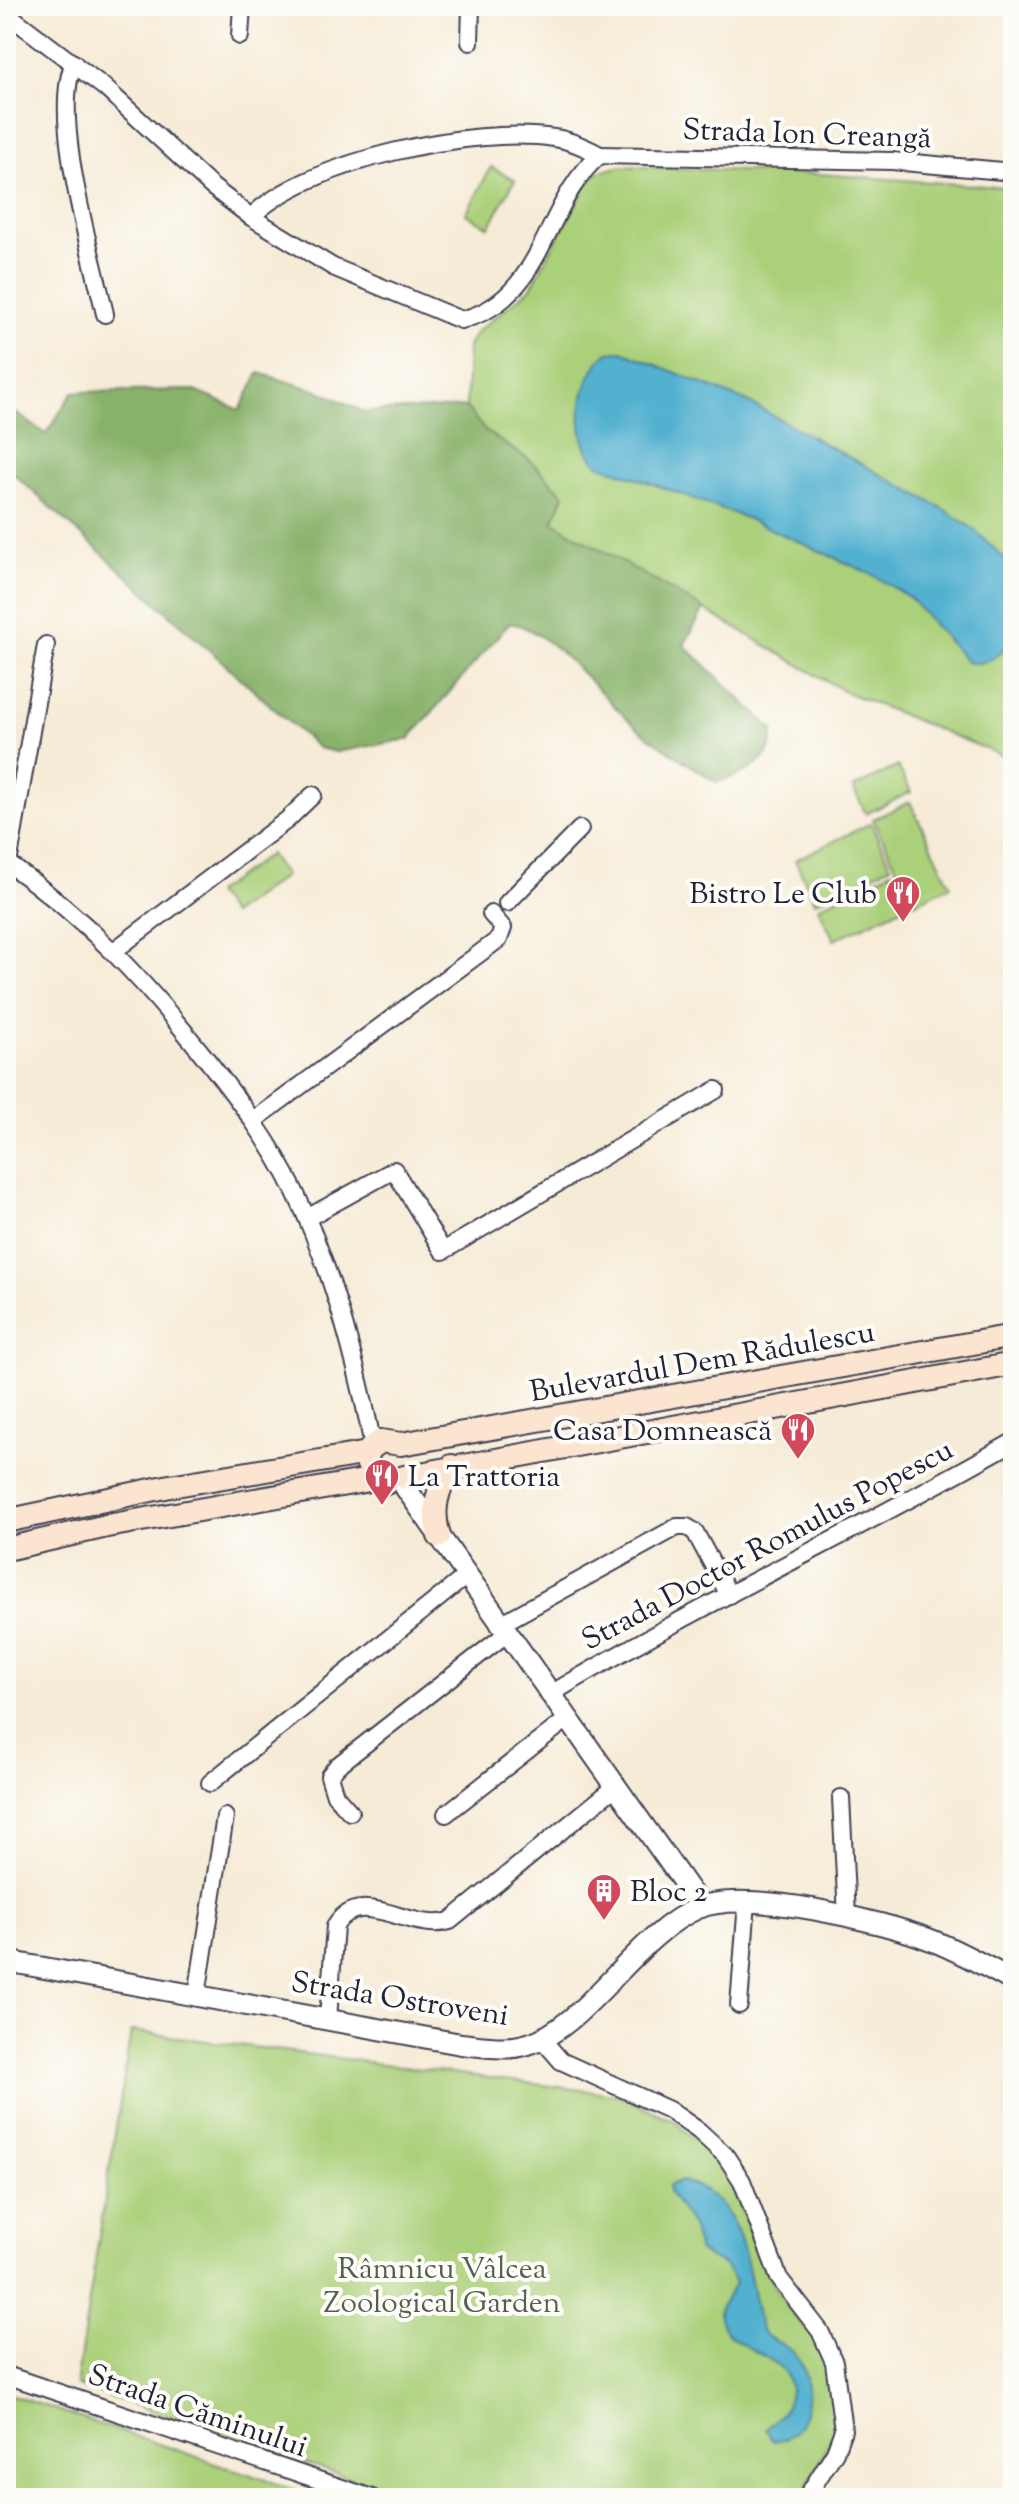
<svg xmlns="http://www.w3.org/2000/svg" width="1019" height="2504" font-family="'Sorts Mill Goudy',serif">
  <rect width="100%" height="100%" fill="#fdfcf7"/>
  <filter id="ink" filterUnits="userSpaceOnUse"><feTurbulence type="fractalNoise" baseFrequency=".0125" numOctaves="2"/><feDisplacementMap in="SourceGraphic" scale="16" xChannelSelector="R" yChannelSelector="G"/><feConvolveMatrix kernelMatrix="1 2 1 2 8 2 1 2 1" color-interpolation-filters="sRGB"/></filter>
  <filter id="wash" filterUnits="userSpaceOnUse"><feTurbulence type="fractalNoise" baseFrequency=".006" numOctaves="4" result="noise"/><feDisplacementMap in="SourceGraphic" scale="32" xChannelSelector="R" yChannelSelector="G"/><feGaussianBlur stdDeviation="1.8" result="paint"/><feColorMatrix in="noise" values="0 0 0 0 0 0 0 0 0 0 0 0 0 0 0 0 0 1.4 0 .05"/><feComposite in="paint" operator="in"/></filter>
  <g filter="url(#wash)">
    <rect width="100%" height="100%" fill="#f6ebd6"/>
    <g fill="#abd07a" stroke="#66795a" stroke-width="2">
      <polygon points="623,166 819,174 1013,188 1013,760 846,692 553,522 532,462 485,431 466,407 468,346 476,332 530,289 586,186 598,172"/>
      <polygon points="491,167 515,180 489,227 466,214"/>
      <polygon points="898,766 911,792 866,814 853,788"/>
      <polygon points="910,802 951,886 914,903 873,819"/>
      <polygon points="871,823 891,866 815,902 795,860"/>
      <polygon points="270,854 285,876 231,915 215,893"/>
      <polygon points="894,870 910,904 834,940 818,907"/>
      <polygon points="131,2031 619,2095 673,2120 726,2168 763,2266 793,2315 822,2344 838,2426 801,2498 408,2498 76,2385"/>
      <polygon points="6,2393 320,2498 6,2498"/>
    </g>
    <path fill="#88b26a" stroke="#556a52" stroke-width="2" d="M259,373L322,392L364,412L466,407L485,431L532,462L564,495L553,522L704,609L684,645L773,730C774,763 744,775 716,782C691,765 664,749 640,730C605,703 552,628 509,623L409,739L336,752L318,748L6,467V406L46,434L73,392L193,390L240,410Z"/>
    <g fill="#52b1d0" stroke="#3a6a86" stroke-width="2">
      <path d="M622,351L748,402L944,509L975,530L1013,567V639C1000,654 987,667 967,662L910,598L871,574L741,516L598,464C569,439 579,376 608,352Z"/>
      <path d="M682,2181C747,2196 748,2278 761,2330C771,2343 787,2343 796,2355C815,2380 812,2441 772,2441L766,2428C772,2422 780,2418 784,2410C814,2352 723,2356 719,2316C718,2304 731,2294 735,2283L726,2266L699,2252L692,2226L669,2192V2185Z"/>
    </g>
  </g>
  <g filter="url(#ink)">
    <g fill="none" stroke-linecap="round" stroke-linejoin="round">
      <defs>
        <g id="minor">
          <path d="M6,13L104,87L211,186L251,217L333,267L461,320C545,300 543,202 600,155L892,161L1013,172"/>
          <polyline points="240,36 242,6"/>
          <polyline points="470,42 471,6"/>
          <path d="M74,63C50,116 92,255 105,314"/>
          <path d="M251,217C309,160 474,126 554,138C570,140 585,147 600,155"/>
          <path d="M6,862C88,920 142,978 204,1056C238,1099 271,1142 295,1192C333,1271 356,1359 373,1446"/>
          <polyline points="8,864 46,645"/>
          <polyline points="507,903 580,829"/>
          <polyline points="115,950 287,820 313,795"/>
          <polyline points="253,1121 499,939 503,928 491,914"/>
          <polyline points="307,1218 394,1170 443,1251 716,1090"/>
          <polyline points="499,1625 677,1527 687,1527 695,1532 729,1595"/>
          <path d="M549,1695C700,1604 860,1530 1013,1442"/>
          <polyline points="210,1783 466,1576"/>
          <polyline points="841,1798 847,1917"/>
          <polyline points="350,1812 335,1795 329,1776 337,1766 506,1634"/>
          <polyline points="446,1814 566,1720"/>
          <polyline points="197,1995 225,1817"/>
          <polyline points="739,2005 747,1902"/>
          <path d="M328,2019L335,1926C359,1884 412,1934 450,1921L614,1788"/>
          <polyline points="542,2039 561,2061 669,2110 699,2131 725,2155 742,2181 779,2278 820,2331 834,2362 843,2430 835,2452 806,2498"/>
          <polyline points="6,2375 372,2498"/>
        </g>
        <g id="tertiary">
          <polyline points="400,1480 701,1907"/>
          <path d="M6,1961L461,2044C483,2046 507,2051 528,2044C587,2027 635,1935 698,1908C746,1888 882,1921 931,1940C959,1951 986,1966 1013,1981"/>
        </g>
        <g id="secondary">
          <polyline points="404,1477 1013,1364"/>
          <polyline points="375,1479 366,1460 370,1449 381,1441 401,1444 1013,1336"/>
          <polyline points="6,1521 170,1486 368,1453"/>
          <path d="M439,1536C431,1510 437,1488 452,1466"/>
          <polyline points="6,1549 107,1526 375,1479 386,1483"/>
        </g>
      </defs>
      <use href="#minor" stroke="#424052" stroke-width="20"/>
      <use href="#tertiary" stroke="#424052" stroke-width="24"/>
      <use href="#secondary" stroke="#424052" stroke-width="26"/>
      <use href="#minor" stroke="#fff" stroke-width="16"/>
      <use href="#tertiary" stroke="#fff" stroke-width="20"/>
      <use href="#secondary" stroke="#fce5d0" stroke-width="22"/>
    </g>
  </g>
  <defs>
    <symbol id="restaurant-pin" viewBox="-11 -11 22 30"><path d="M0 17L-7.5 6A9.5 9.5 0 1 1 7.5 6Z" fill="#d1495b" stroke="#fdfcf7"/><path d="M-5-6h1v4h1v-4h1v4h1v-4h1v5L-1.5 .5V6h-2V.5L-5-1ZM5-6V6H3V1.5H1.5Q1.5-4 5-6Z" fill="#fff"/></symbol>
    <symbol id="building-pin" viewBox="-11 -11 22 30"><path d="M0 17L-7.5 6A9.5 9.5 0 1 1 7.5 6Z" fill="#d1495b" stroke="#fdfcf7"/><path d="M-4-6H4V6H1V3H-1V6H-4ZM-2.5-4.3h1.7v1.8h-1.7ZM.8-4.3h1.7v1.8H.8ZM-2.5-1h1.7V.8h-1.7ZM.8-1h1.7V.8H.8Z" fill="#fff"/></symbol>
  </defs>
  <g fill-rule="evenodd">
    <use href="#restaurant-pin" x="883" y="873" width="40" height="54"/>
    <use href="#restaurant-pin" x="778" y="1410" width="40" height="54"/>
    <use href="#restaurant-pin" x="362" y="1456" width="40" height="54"/>
    <use href="#building-pin" x="584" y="1871" width="40" height="54"/>
  </g>
  <g text-anchor="middle" stroke-width="8" stroke-linejoin="round" paint-order="stroke">
    <g font-size="30" fill="#22223b" stroke="#fdfcf7">
      <text transform="translate(807 133) rotate(2)" y="10">Strada Ion Creangă</text>
      <text transform="translate(702 1361) rotate(-10)" y="10">Bulevardul Dem Rădulescu</text>
      <text transform="translate(767 1544) rotate(-28)" y="10">Strada Doctor Romulus Popescu</text>
      <text transform="translate(400 1998) rotate(9)" y="10">Strada Ostroveni</text>
      <text transform="translate(198 2410) rotate(19)" y="10">Strada Căminului</text>
    </g>
    <g font-size="30" fill="#22223b" stroke="#fdfcf7" text-anchor="end">
      <text x="877" y="903">Bistro Le Club</text>
      <text x="772" y="1440">Casa Domnească</text>
      <text x="408" y="1486" text-anchor="start">La Trattoria</text>
      <text x="630" y="1901" text-anchor="start">Bloc 2</text>
    </g>
    <g font-size="30" fill="#525f51" stroke="#fdfcf7">
      <text x="442" y="2278">Râmnicu Vâlcea<tspan x="442" dy="34">Zoological Garden</tspan></text>
    </g>
  </g>
  <rect width="1019" height="2504" fill="none" stroke="#fdfcf7" stroke-width="32"/>
</svg>
